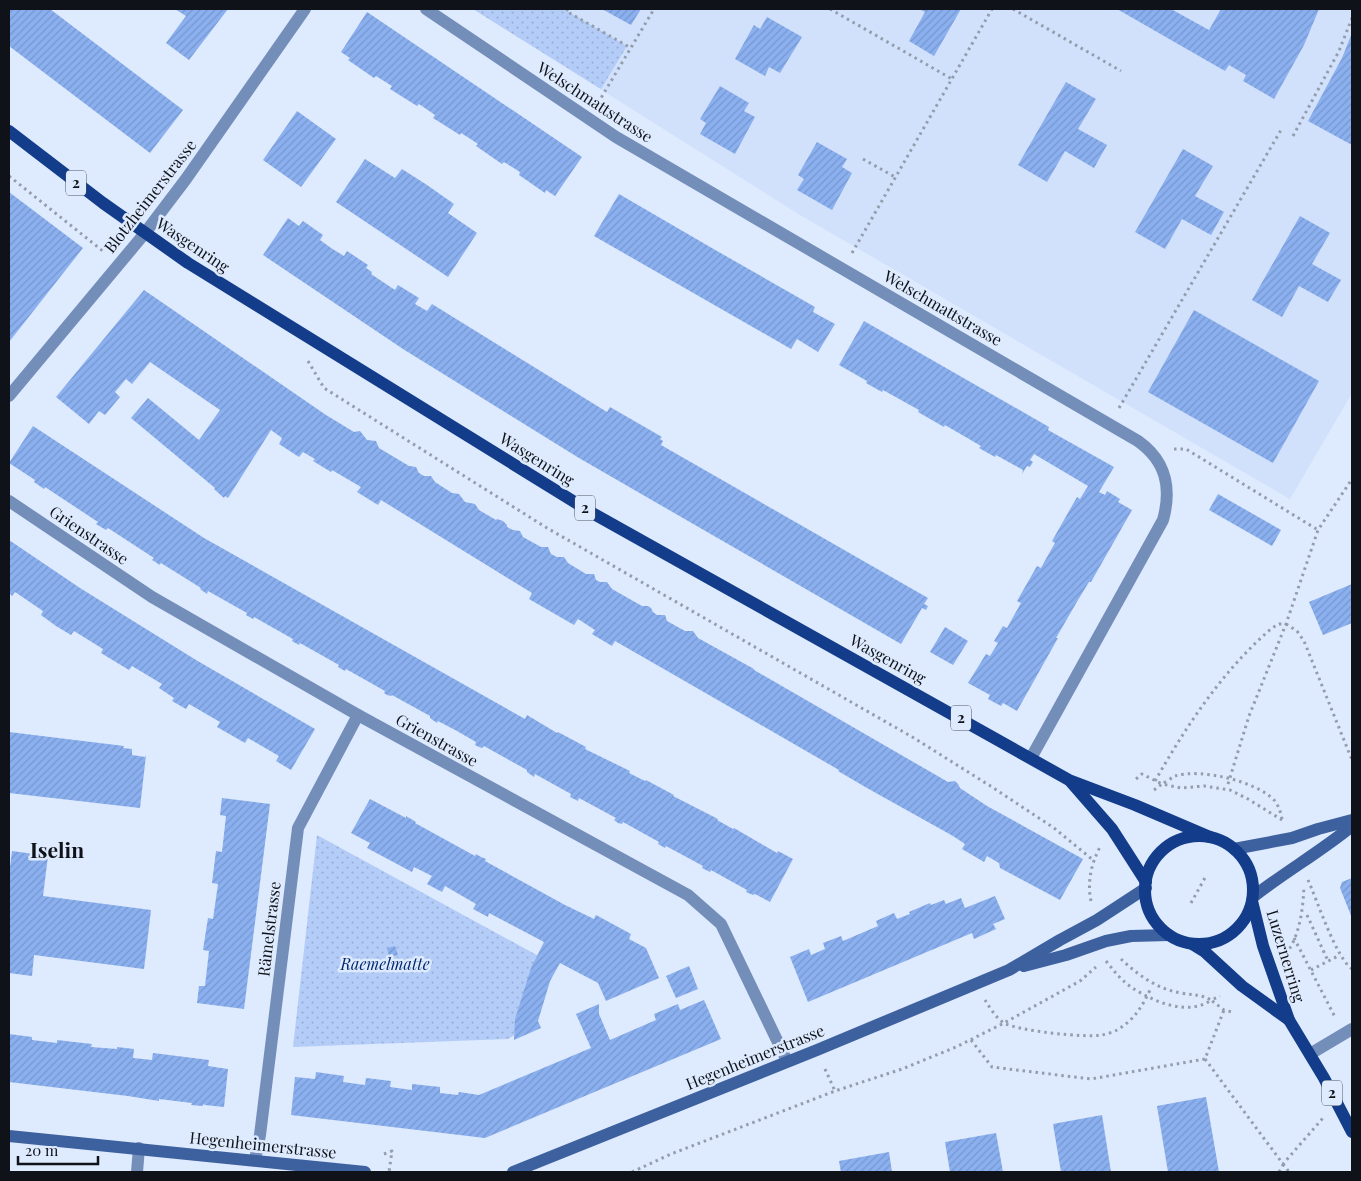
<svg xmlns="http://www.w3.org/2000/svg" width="1361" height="1181" font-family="'Playfair Display',serif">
  <defs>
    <pattern id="grass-dots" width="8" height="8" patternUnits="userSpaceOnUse" patternTransform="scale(1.25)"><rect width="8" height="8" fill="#b4cdf8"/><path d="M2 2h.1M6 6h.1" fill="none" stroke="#9aafd4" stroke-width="1.8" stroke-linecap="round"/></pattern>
    <pattern id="building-hatch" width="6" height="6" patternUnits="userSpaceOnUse" patternTransform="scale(1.25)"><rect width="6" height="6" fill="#8bb0f0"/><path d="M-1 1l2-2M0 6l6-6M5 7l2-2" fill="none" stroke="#7796cd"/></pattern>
  </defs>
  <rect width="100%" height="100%" fill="#deeafe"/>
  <polygon fill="#d1e0fb" points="473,9 1352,9 1352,393 1290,499 800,215"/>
  <g fill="url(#grass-dots)">
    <polygon points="473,9 568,9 567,11 627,46 601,89"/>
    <polygon points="317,835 555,965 537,1022 508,1039 293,1047"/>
  </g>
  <g fill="url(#building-hatch)">
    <polygon points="9,9 50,9 183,110 150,153 9,46"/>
    <polygon points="175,9 228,9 189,60 166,43 186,16"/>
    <polygon points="602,9 641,9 631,25"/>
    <polygon points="919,9 961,9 934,56 909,41 925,12"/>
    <polygon points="1117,9 1171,9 1209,30 1221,9 1319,9 1304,45 1274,99 1243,81 1246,75 1229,65 1225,71"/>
    <polygon points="367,12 582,157 555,196 546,190 545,193 519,175 520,172 504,162 502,164 476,146 478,144 469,138 461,133 460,135 433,118 435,115 419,104 417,106 390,89 392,86 376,76 374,78 348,60 350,58 341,52"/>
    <polygon points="767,17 802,37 780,73 769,67 765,76 735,59 754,25 760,29"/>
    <polygon points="1352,33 1352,145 1308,121 1342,58"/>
    <polygon points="1066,82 1096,99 1078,129 1107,145 1094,168 1065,151 1047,182 1018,165"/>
    <polygon points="720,86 749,103 744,111 755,117 735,154 700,134 706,123 700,119"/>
    <polygon points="297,111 336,139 301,187 263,160"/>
    <polygon points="817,142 847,159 842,167 852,173 832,210 797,190 804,179 798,175"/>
    <polygon points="1183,149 1213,166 1195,196 1224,212 1211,235 1182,219 1165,249 1135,232"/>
    <polygon points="365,159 395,178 402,169 427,185 454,204 448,213 477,233 448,277 336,202"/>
    <polygon points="9,192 83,248 9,342"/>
    <polygon points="619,194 717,251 815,307 813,312 835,324 818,352 797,339 791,349 594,236"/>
    <polygon points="1300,216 1330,233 1312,264 1341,280 1328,302 1299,286 1282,317 1252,300"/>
    <polygon points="288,218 299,226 303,221 323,235 320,240 331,248 344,256 347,251 368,265 366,268 372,272 371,274 395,290 398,285 419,298 415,304 427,311 432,304 607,412 610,407 662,437 660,439 663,441 661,445 928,598 924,604 928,606 926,610 922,608 901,644 579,458 403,349 263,255"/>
    <polygon points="144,290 326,415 354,432 360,431 367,440 376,441 379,448 409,466 416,467 419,473 424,476 431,476 435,482 452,493 459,494 465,502 475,504 479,510 496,520 497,519 503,521 507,525 507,527 513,530 520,531 523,537 541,547 548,547 551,554 557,557 564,557 568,563 586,574 594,574 596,580 600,582 607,582 612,589 642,606 648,606 651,608 653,612 657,615 665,615 667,621 685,631 693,631 698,638 754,669 754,670 948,782 955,781 958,784 960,788 987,806 1083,859 1060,900 1000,868 999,863 987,856 984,862 962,849 965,844 953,836 867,788 838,771 839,770 676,676 615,641 612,646 592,634 595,630 578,619 574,625 529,599 532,593 381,500 378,505 357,492 361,487 332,470 331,472 313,461 315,459 303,452 299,457 279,444 282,438 271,430 228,498 225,496 224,498 214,489 215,488 131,418 148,398 199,440 220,410 150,362 132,384 126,379 115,392 120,397 105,415 99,411 89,424 56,397"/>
    <polygon points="1194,310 1319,381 1273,463 1148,392"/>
    <polygon points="864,321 1049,427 1048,430 1114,467 1099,492 1105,495 1107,491 1120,499 1118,502 1132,510 1091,582 1089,582 1078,600 1056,638 1058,638 1017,711 1003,703 1001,706 988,699 990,695 968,683 986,654 990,656 998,643 994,641 1003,626 1007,628 1021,603 1017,601 1037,566 1041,568 1047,557 1055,543 1052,541 1077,497 1080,499 1088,486 1034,454 1030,460 1033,462 1030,467 1027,466 1022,474 1023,470 996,455 995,457 979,448 981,446 945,425 944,427 918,412 919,410 883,390 882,392 866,383 867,381 839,365"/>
    <polygon points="33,426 204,538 525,719 527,715 557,733 558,732 586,747 585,749 630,771 629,773 645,781 646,780 674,795 673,796 718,819 717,820 733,829 734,828 777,853 778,851 793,859 770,902 755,894 753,895 746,892 747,890 711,870 710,872 702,868 703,866 666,846 665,848 658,844 659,842 623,822 622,824 618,823 614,820 616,818 579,798 578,801 570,797 571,794 535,774 534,777 527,772 527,770 484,746 482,748 479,747 475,745 476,742 457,731 438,721 437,723 430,718 430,716 392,695 391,696 387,695 384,693 385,691 346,669 345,671 338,667 339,665 300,643 299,645 292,641 293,639 254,617 253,619 246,615 247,613 208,591 207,594 200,589 201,588 161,563 159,565 157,563 152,560 154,558 108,528 106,530 96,524 98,522 45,487 44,489 34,482 35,480 9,463"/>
    <polygon points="1218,494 1281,530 1272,546 1209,510"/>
    <polygon points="9,540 80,588 196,660 315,729 291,770 276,761 279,756 248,738 245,743 217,727 220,722 189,704 186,709 172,701 174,698 159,688 162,684 132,666 129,670 101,653 103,649 74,631 71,635 56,626 41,615 43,611 15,592 12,596 9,593"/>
    <polygon points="1352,584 1352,623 1323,635 1309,602"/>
    <polygon points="945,627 968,641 953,665 930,652"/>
    <polygon points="9,732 124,746 123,748 132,749 132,755 145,757 146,755 140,808 9,793"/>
    <polygon points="222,798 270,804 244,1009 197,1003 199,986 205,986 209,951 203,950 208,918 213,919 218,884 212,883 216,851 222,852 226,816 220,815"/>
    <polygon points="370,799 406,818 406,816 416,822 415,823 475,856 476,854 481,857 486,859 485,861 565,905 594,919 596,915 631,934 629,939 646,948 659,978 606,1001 598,983 560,963 550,981 538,1021 541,1028 514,1040 515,1019 531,968 544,942 489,913 488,917 473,909 476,904 445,886 442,892 427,884 432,876 414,867 412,872 367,848 370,843 351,833"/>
    <polygon points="12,851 48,856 43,896 151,910 144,969 34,955 32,976 9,973 9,875"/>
    <polygon points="1352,878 1352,918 1340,888 1342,882"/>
    <polygon points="995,896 1005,919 993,924 996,929 974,939 972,933 808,1002 790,957 809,949 811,955 825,949 823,943 841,936 843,941 878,926 876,921 894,913 897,919 910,914 909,912 930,903 931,905 944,900 946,904 961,898 965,908"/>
    <polygon points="395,946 398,955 389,957 387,948"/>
    <polygon points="689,966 698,989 676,998 666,976"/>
    <polygon points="704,1000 721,1039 485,1138 291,1115 295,1077 315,1079 316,1072 344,1076 343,1082 365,1085 366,1078 391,1081 390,1087 412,1090 412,1084 440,1087 440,1093 458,1095 459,1092 479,1095 591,1048 576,1014 599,1004 599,1014 610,1040 656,1020 654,1014 678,1004 680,1010"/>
    <polygon points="9,1034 32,1037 32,1040 57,1043 57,1040 74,1042 92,1044 91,1047 117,1049 117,1047 134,1049 133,1058 152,1060 153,1053 209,1060 208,1066 228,1069 224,1107 205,1105 203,1104 203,1106 191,1105 192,1103 159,1099 159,1101 128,1096 9,1082"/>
    <polygon points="1206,1097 1219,1172 1168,1172 1157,1106"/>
    <polygon points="1102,1115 1111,1172 1061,1172 1053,1124"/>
    <polygon points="996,1133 1003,1172 950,1172 945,1142"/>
    <polygon points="889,1152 892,1172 841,1172 839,1161"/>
  </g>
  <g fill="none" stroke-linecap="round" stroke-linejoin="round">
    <g stroke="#939dac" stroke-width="3" stroke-dasharray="2.5 4" stroke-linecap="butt">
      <polyline points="568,9 566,11 631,48"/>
      <polyline points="830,9 952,79"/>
      <polyline points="1013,9 1121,71"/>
      <polyline points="598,103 654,9"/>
      <polyline points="1293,136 1339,51 1352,18"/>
      <polyline points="863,159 895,177"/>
      <polyline points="9,176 104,252"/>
      <polyline points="852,253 992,9"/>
      <polyline points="308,361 324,388 547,528 914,738 992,787 1054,828 1093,860"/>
      <polyline points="1119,408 1281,130"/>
      <polyline points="1174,449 1186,449 1318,530"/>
      <polyline points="1286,624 1297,631 1304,641 1352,760"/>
      <path d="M1136,779L1142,774L1162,784C1166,782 1171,778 1175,776C1200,768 1257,781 1275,801C1279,807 1281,813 1282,819"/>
      <path d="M1155,781C1187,725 1223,670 1272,628L1279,624H1286"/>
      <polyline points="1228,784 1249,716 1286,624 1318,530 1352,479"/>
      <polyline points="1154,790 1162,784 1181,788 1204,786 1230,790 1248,799 1282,820"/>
      <path d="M1308,880C1317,900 1336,958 1352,969"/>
      <path d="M1091,901C1087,883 1091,864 1100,847"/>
      <polyline points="1191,903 1206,876"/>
      <polyline points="1307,915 1328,961"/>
      <polyline points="1294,938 1335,1017"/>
      <path d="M1286,954C1300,935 1303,909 1304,886"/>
      <path d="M1121,959C1138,975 1157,989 1181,993C1192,995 1200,994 1211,1000L1220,996"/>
      <path d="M1106,961C1114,971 1121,980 1131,987C1152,1001 1188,1017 1211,1000L1224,1010L1232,1012"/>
      <polyline points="1311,970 1340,955"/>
      <path d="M985,1000C990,1008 996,1018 1004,1023C1018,1031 1086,1038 1102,1035C1107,1034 1113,1032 1117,1030C1134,1020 1142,1007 1150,990"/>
      <polyline points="971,1040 992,1067 1091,1079 1205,1059 1224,1010"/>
      <polyline points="1205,1059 1283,1164 1323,1118"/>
      <polyline points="825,1069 835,1091"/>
      <polyline points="384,1154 392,1151 389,1172"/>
      <polyline points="1283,1164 1289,1172"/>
      <polyline points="632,1172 671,1154 835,1091 902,1069 956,1047 1004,1023 1080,981 1096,967"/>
      <polyline points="1279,1172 1283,1165"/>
    </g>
    <g stroke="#748eba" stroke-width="12">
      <path d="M426,9L616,137L1138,441C1166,461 1172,487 1163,520L1031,758"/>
      <polyline points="9,396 145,233 186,179 305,9"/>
      <polyline points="9,501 152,597 358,715 688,895 721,924 787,1061"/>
      <polyline points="1310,1054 1352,1029"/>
      <polyline points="255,1160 260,1135 298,828 358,715"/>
      <polyline points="137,1172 139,1148"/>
    </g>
    <g stroke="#3d609f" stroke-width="12">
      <polyline points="1234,849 1292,838 1318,829 1352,820"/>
      <path d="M1253,897C1285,872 1320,852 1352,826"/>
      <polyline points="1024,966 1066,955 1106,941 1131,936 1169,935"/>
      <polyline points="9,1136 365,1172"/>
      <polyline points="513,1172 817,1050 1009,970 1060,940 1097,920 1146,888"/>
    </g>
    <g stroke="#133d8b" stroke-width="12">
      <polyline points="9,131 103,203 188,263 594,514 1069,780 1135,805 1210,837"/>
      <polyline points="1071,782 1112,829 1146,882"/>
      <circle cx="1199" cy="890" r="54"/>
      <polyline points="1252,901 1263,946 1289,1020 1324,1078 1352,1132"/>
      <polyline points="1192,944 1205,952 1242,986 1289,1020"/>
    </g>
  </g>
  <g text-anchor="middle" stroke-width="5" stroke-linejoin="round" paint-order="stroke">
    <g fill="#deeafe" stroke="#4d545e" stroke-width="1">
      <rect x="66" y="170.5" width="20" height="25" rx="4"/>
      <rect x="575" y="495.5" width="20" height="25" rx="4"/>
      <rect x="951" y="705.5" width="20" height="25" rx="4"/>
      <rect x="1322" y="1080.5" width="20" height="25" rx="4"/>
    </g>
    <g font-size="15" font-weight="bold" fill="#0f1319">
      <text x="76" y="188">2</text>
      <text x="585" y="513">2</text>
      <text x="961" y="723">2</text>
      <text x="1332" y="1098">2</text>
    </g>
    <g font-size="16" fill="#0f1319" stroke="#deeafe">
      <text transform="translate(595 102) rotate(33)" y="6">Welschmattstrasse</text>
      <text transform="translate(150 196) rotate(-52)" y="6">Blotzheimerstrasse</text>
      <text transform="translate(193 245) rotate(34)" y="6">Wasgenring</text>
      <text transform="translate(943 308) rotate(30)" y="6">Welschmattstrasse</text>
      <text transform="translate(537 459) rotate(32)" y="6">Wasgenring</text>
      <text transform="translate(89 535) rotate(34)" y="6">Grienstrasse</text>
      <text transform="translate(888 659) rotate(29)" y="6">Wasgenring</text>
      <text transform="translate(437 740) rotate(29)" y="6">Grienstrasse</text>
      <text transform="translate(269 929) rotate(-83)" y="6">Rämelstrasse</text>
      <text transform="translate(1286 956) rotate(73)" y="6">Luzernerring</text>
      <text transform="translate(755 1057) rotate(-22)" y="6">Hegenheimerstrasse</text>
      <text transform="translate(263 1145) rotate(6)" y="6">Hegenheimerstrasse</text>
    </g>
    <g font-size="16" font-style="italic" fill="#012770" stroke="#deeafe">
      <text x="385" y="970">Raemelmatte</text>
    </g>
    <g font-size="21" font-weight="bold" fill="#0f1319" stroke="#deeafe">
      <text x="57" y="858">Iselin</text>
    </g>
  </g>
  <rect width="1361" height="1181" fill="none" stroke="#0f1319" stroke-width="20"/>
  <path d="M18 1156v8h80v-8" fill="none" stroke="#0f1319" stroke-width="2.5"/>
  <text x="25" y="1156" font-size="15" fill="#0f1319" stroke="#deeafe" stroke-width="4" paint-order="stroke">20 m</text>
</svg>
